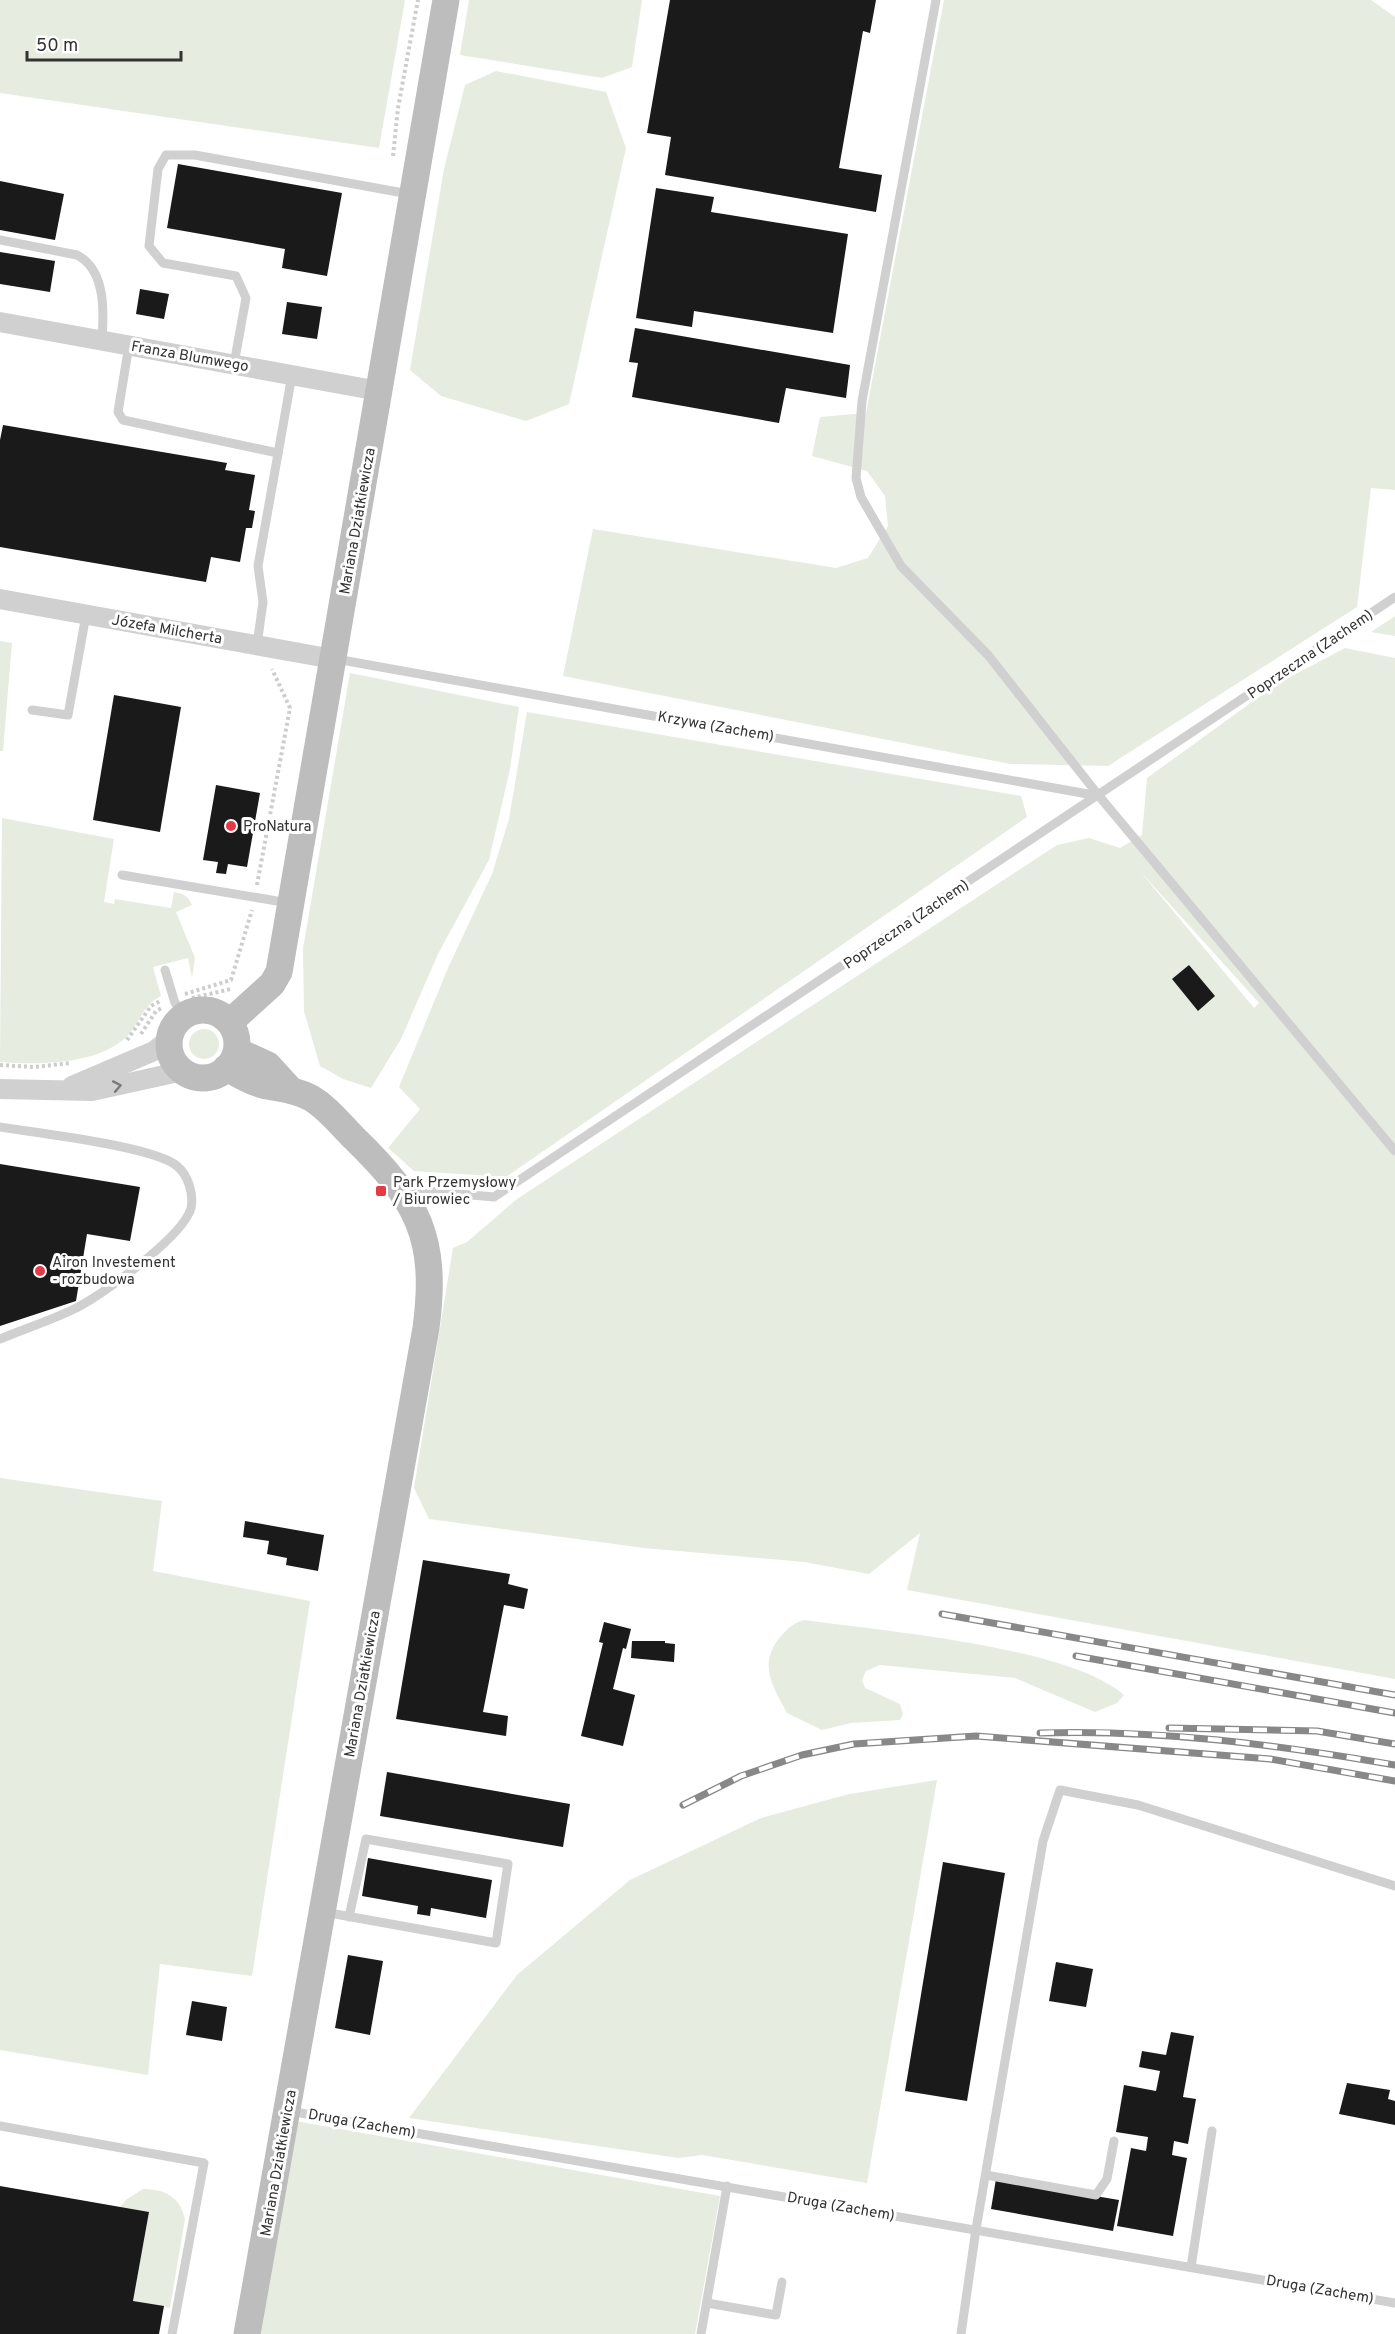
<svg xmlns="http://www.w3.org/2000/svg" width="1395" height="2334" font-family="Overpass,sans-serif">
  <rect width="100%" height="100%" fill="#fff"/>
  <g fill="#e6ecdf" fill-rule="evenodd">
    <polygon points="0,0 405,0 379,148 0,93"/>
    <polygon points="469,0 642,0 632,67 602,78 460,55"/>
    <polygon points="944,0 1371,0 1395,17 1395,490 1371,488 1357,607 1108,766 1010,764 563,676 593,529 836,568 868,558 888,526 885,496 867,471 812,456 820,417 866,413"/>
    <polygon points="496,71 606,92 626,148 569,404 526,421 441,396 410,370 444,169 465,85"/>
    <polygon points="1395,616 1395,636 1371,632"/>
    <polygon points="0,641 12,643 3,751 0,751"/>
    <path d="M1345,648L1395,658V1679L907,1590L920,1533L869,1574L804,1562L644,1548L429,1519L414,1488L453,1248L467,1242L517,1199L1057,845L1089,838L1120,848L1142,835L1147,778L1277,684ZM1139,870L1259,1003L1254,1008Z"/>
    <polygon points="350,673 519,707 510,769 489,860 438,954 401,1039 371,1088 343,1079 320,1066 304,1011 303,949"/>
    <polygon points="527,712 1021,796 1027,817 506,1177 414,1171 388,1148 420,1109 399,1087 448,968 492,874 509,819"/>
    <path d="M2,818L114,839L104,902L114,904L115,899L171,908L174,892C184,894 188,896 192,905L176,912L195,958L192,978L188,958L153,967L161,996C143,1005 141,1020 129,1034C102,1065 37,1065 0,1062Z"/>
    <circle cx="204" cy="1044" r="15"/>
    <polygon points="0,1478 162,1501 153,1571 310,1601 252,1976 160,1964 148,2075 0,2050"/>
    <path d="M804,1620C882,1631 1067,1646 1124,1695L1117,1703L1095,1712L1015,1678L880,1665L866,1671L862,1680L865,1688L900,1704L903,1714L900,1720L851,1723L822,1730L787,1713C772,1685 757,1663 782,1635C789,1627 794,1623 804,1620Z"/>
    <polygon points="937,1780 867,2183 702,2155 678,2158 409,2118 517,1975 630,1880 761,1818 849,1794"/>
    <polygon points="295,2121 720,2196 695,2334 257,2334"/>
    <path d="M143,2189C165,2189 180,2197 185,2219L170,2308L133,2301L149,2213L120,2207L127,2199Z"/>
  </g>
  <g fill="#1a1a1a">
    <polygon points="670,0 876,0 870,33 863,31 839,168 882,175 876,212 665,175 671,137 647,133"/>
    <polygon points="178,164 342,193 327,276 282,268 285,249 167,228"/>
    <polygon points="0,181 64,194 55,240 0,230"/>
    <polygon points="656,188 714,197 711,212 848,234 833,333 694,311 692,327 636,318"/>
    <polygon points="0,252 55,261 50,292 0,284"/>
    <polygon points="140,289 169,294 164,319 136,314"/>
    <polygon points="287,302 322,307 317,339 282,334"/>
    <polygon points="635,328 850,365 846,398 786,388 779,423 632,397 638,363 629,362"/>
    <polygon points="3,425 227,463 225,470 255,475 249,510 255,511 252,528 246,528 240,562 211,557 206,582 0,547 0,440"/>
    <polygon points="114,695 181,707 160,832 93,820"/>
    <polygon points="216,785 260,793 247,867 228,864 226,874 216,873 218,862 203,860"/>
    <polygon points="1189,965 1215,996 1198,1011 1172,979"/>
    <polygon points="0,1164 140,1187 130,1241 87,1234 76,1301 0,1326"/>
    <polygon points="245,1521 324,1535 318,1571 286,1565 287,1558 267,1554 269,1541 243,1537"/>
    <polygon points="423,1560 510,1574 508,1584 528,1589 524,1609 504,1605 483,1712 508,1716 506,1736 396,1719"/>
    <polygon points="604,1622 631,1629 626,1649 623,1648 613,1689 635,1695 623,1746 581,1736 603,1643 599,1642"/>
    <polygon points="632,1641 665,1641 665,1643 675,1644 674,1662 631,1658"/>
    <polygon points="387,1772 570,1804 563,1847 380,1816"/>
    <polygon points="368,1858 492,1880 486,1918 431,1908 430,1916 417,1914 418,1906 362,1896"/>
    <polygon points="943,1862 1005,1873 967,2101 905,2091"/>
    <polygon points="348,1955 383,1961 370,2035 335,2028"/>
    <polygon points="1056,1962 1093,1969 1086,2007 1049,2001"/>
    <polygon points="192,2001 227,2007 222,2041 186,2035"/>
    <polygon points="1171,2032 1194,2036 1183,2097 1196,2099 1188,2144 1174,2141 1172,2155 1187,2158 1173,2236 1117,2226 1131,2148 1146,2151 1148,2137 1116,2132 1124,2085 1156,2091 1160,2071 1139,2067 1142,2051 1166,2055"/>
    <polygon points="1347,2083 1390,2090 1388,2099 1395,2101 1395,2125 1339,2114"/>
    <polygon points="996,2179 1119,2200 1113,2231 991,2209"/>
    <polygon points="0,2186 149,2212 133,2301 164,2306 159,2334 0,2334"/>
  </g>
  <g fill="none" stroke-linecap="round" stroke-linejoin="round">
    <g stroke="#cdcdcd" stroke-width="4" stroke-dasharray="3 3" stroke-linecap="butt">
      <polyline points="393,156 398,108 418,0"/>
      <polyline points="257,885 290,708 272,669"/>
      <polyline points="185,994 231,980 252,910"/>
      <polyline points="192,998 231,989"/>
      <polyline points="141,1034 156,1011 162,1008"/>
      <polyline points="127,1040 151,1006 160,1001"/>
      <polyline points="0,1065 34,1067 71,1063"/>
    </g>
    <g stroke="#d0d0d0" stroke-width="9">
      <polyline points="936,0 862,401 856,478 861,497 901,566 988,655 1099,796 1395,1151"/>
      <path d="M0,240L77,255C106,270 104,312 102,340"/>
      <polyline points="129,345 118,412 123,420 278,453"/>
      <polyline points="234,364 246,298 236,276 163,263 149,246 158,169 166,155 195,155 409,194"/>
      <polyline points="257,645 263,602 258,566 292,375"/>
      <polyline points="336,659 1099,796"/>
      <polyline points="32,710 68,715 86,615"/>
      <polyline points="122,875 289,903"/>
      <polyline points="165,970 175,1003 187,1014"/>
      <path d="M0,1127C36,1133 153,1146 177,1166C188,1175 194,1194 191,1208C184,1236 99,1298 72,1310C49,1321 24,1329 0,1339"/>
      <polyline points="406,1189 494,1197 1395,597"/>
      <polyline points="324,1912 496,1943 508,1864 366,1839 349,1917"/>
      <polyline points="289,2111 1395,2303"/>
      <polyline points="0,2126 204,2163 172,2334"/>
      <polyline points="986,2175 1096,2195 1107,2179 1114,2141"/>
      <polyline points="1191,2267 1212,2131"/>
      <polyline points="707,2303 776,2315 782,2282"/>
      <polyline points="701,2334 727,2186"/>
      <polyline points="961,2334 976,2229 1043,1841 1060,1790 1138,1805 1395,1886"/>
    </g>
    <g stroke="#d0d0d0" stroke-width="20">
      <polyline points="0,322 379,391"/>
      <polyline points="0,599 333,659"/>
      <polyline points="72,1086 154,1051 169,1039"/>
      <polyline points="0,1089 92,1091 183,1071"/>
    </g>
    <g stroke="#bdbdbd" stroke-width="27">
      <circle cx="203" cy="1044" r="34"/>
      <polyline points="230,1022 272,984 279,972 446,0"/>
      <polyline points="237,1051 268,1065 289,1088"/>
      <path d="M226,1068C237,1073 250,1082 263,1085C280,1089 294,1089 311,1098C328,1108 340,1124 354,1138C418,1200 438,1238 426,1328L247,2334"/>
    </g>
    <defs>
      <g id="rail">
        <polyline points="942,1614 1395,1695"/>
        <polyline points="1076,1656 1395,1713"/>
        <polyline points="1169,1728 1317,1731 1395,1744"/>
        <path d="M1040,1733C1159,1729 1278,1745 1395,1765"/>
        <polyline points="683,1805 741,1776 802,1755 854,1744 976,1736 1270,1759 1395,1781"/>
      </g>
    </defs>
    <use href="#rail" stroke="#888" stroke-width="7"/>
    <use href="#rail" stroke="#fff" stroke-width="4.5" stroke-dasharray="14" stroke-linecap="butt"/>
  </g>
  <defs><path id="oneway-chevron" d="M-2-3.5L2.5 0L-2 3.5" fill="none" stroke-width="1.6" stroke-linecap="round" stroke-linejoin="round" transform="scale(1.5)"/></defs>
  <use stroke="#7a7a7a" href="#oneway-chevron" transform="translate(117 1086) rotate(-11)"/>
  <g fill="#e63946" stroke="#fff" stroke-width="2">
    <circle cx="231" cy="826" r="6"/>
    <rect x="375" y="1185" width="12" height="12" rx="3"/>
    <circle cx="40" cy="1271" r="6"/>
  </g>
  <g text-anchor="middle" stroke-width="6" stroke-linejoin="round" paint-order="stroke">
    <g font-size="15" fill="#333" stroke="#fff">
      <text transform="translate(190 356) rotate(10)" y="5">Franza Blumwego</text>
      <text transform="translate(357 521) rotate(-80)" y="5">Mariana Dziatkiewicza</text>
      <text transform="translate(167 629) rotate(10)" y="5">Józefa Milcherta</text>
      <text transform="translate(1310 654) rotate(-34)" y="5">Poprzeczna (Zachem)</text>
      <text transform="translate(716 726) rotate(10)" y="5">Krzywa (Zachem)</text>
      <text transform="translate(906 924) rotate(-34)" y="5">Poprzeczna (Zachem)</text>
      <text transform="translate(362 1684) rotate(-80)" y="5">Mariana Dziatkiewicza</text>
      <text transform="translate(362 2123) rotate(10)" y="5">Druga (Zachem)</text>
      <text transform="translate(278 2163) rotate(-80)" y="5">Mariana Dziatkiewicza</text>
      <text transform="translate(841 2206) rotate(10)" y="5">Druga (Zachem)</text>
      <text transform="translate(1320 2289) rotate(10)" y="5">Druga (Zachem)</text>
    </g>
    <g font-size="15" fill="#333" stroke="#fff" text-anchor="start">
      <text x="243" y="831">ProNatura</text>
      <text x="393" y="1187">Park Przemysłowy<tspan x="393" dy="17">/ Biurowiec</tspan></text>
      <text x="52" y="1267">Airon Investement<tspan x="52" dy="17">- rozbudowa</tspan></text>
    </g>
  </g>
  <path d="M27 51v9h154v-9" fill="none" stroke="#333333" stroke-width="3"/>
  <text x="36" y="51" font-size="18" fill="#333333" stroke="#ffffff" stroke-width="4.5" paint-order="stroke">50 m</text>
</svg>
